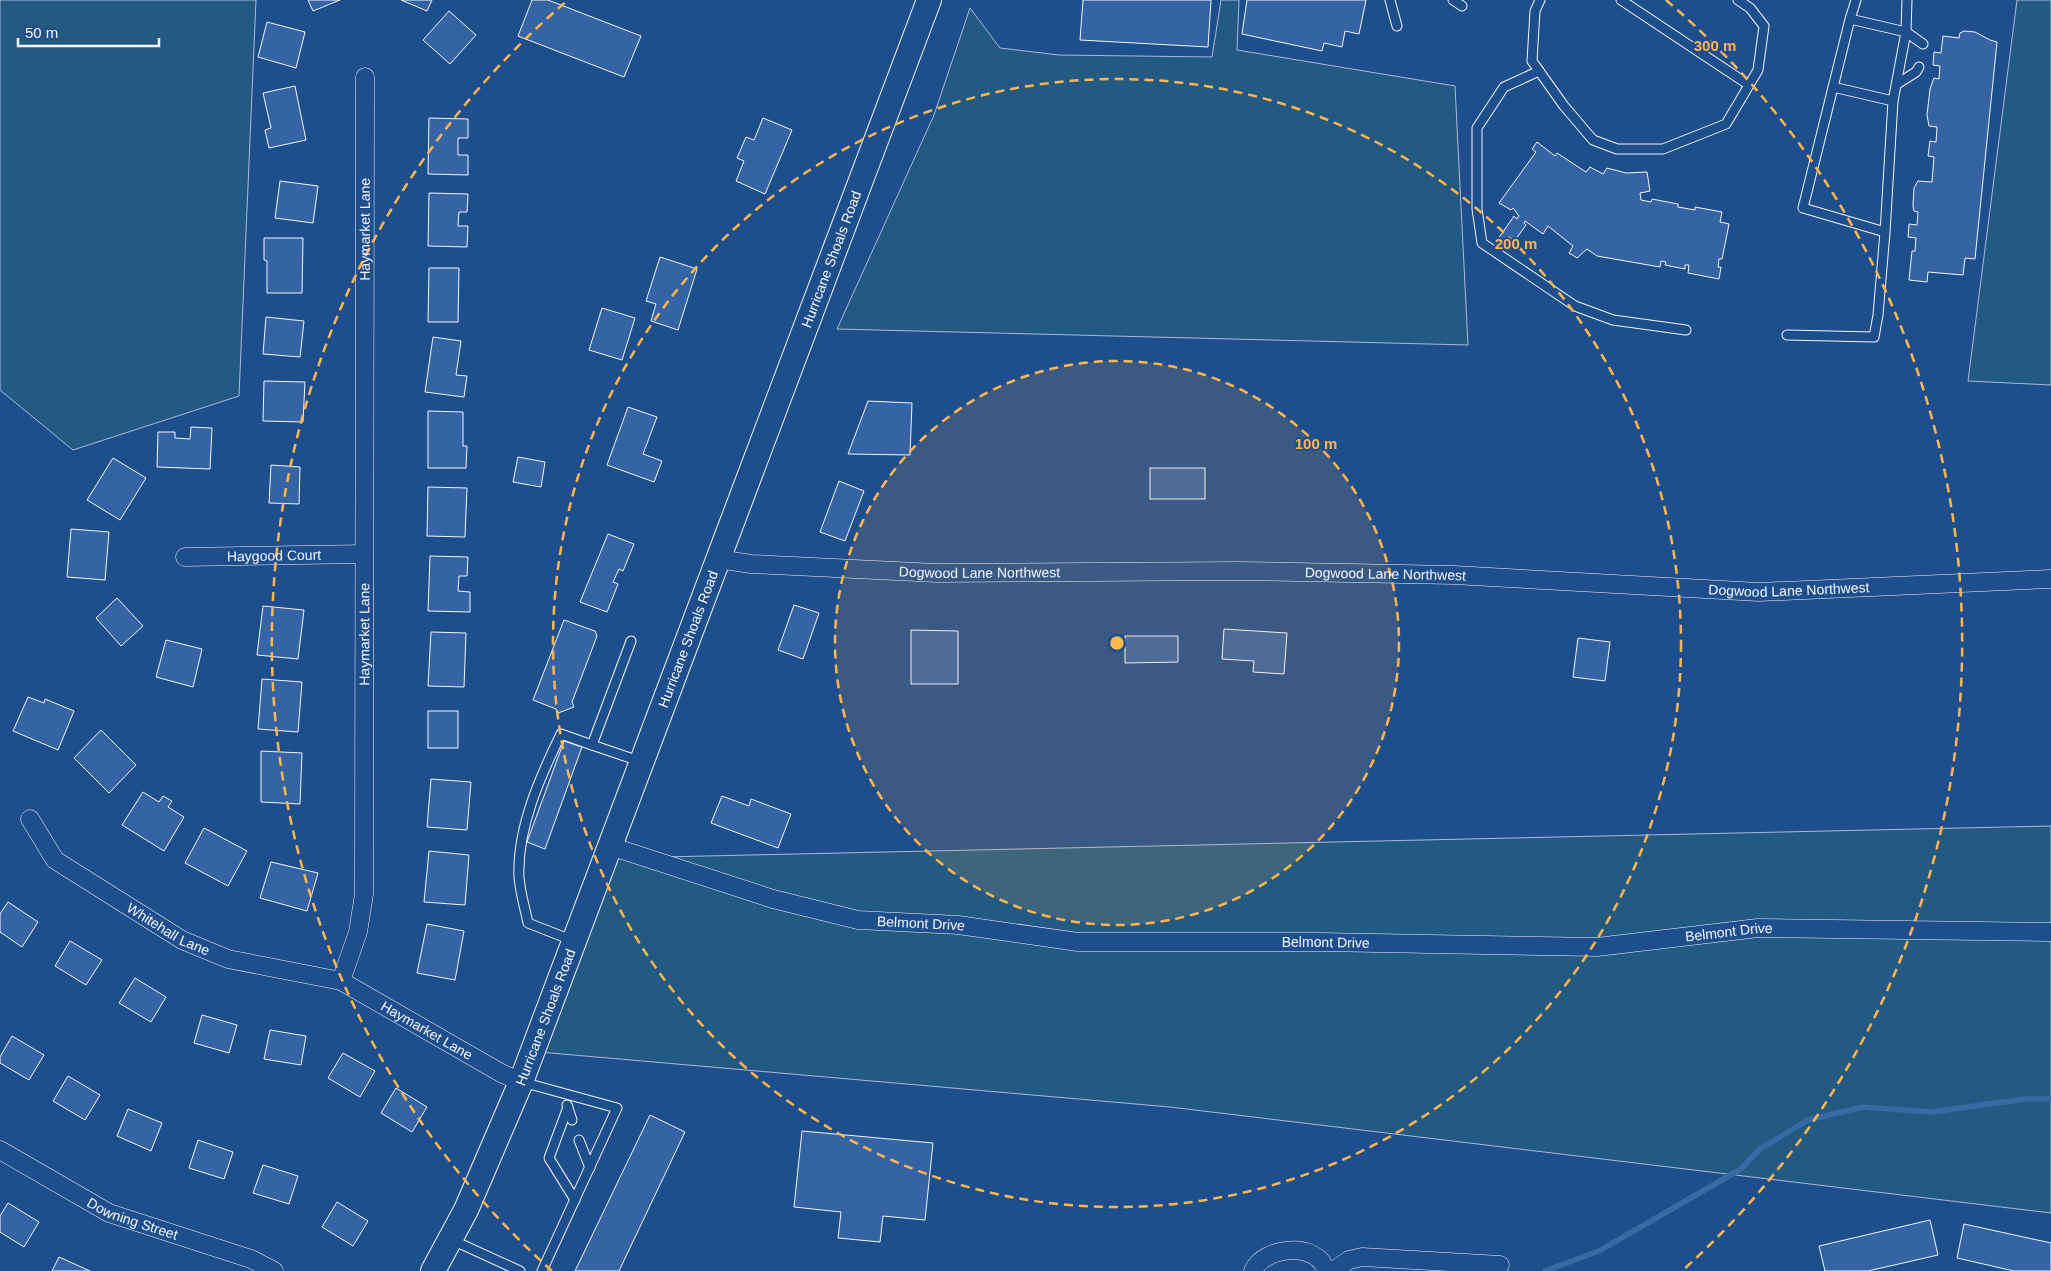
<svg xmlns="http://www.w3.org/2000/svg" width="2051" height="1271" font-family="Helvetica,sans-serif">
  <rect width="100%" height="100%" fill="#1f4e8c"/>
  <g fill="#245a82" stroke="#a8bbd7">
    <polygon points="0,0 256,0 239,396 73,450 0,390"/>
    <polygon points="1221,0 1239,0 1237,50 1455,86 1468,345 837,329 934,115 970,8 1000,48 1059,55 1212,57"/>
    <polygon points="2017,0 2051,0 2051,385 1968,381"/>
    <polygon points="2051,826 2051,1213 1170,1107 539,1052 616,858"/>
  </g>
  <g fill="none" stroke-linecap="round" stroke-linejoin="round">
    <polyline stroke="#3b69a3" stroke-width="5.5" points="1545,1271 1599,1251 1741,1169 1760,1149 1808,1120 1863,1107 1932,1112 2025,1099 2051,1099"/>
  </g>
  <g fill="#3563a3" stroke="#f2f6ff">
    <polygon points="308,0 340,0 313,11"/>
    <polygon points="401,0 432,0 427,11"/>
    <polygon points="532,0 548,0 641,36 624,77 518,36"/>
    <polygon points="1083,0 1211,0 1208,47 1080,40"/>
    <polygon points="1247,0 1366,0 1359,34 1345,31 1342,47 1324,43 1322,51 1242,34"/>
    <polygon points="449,11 476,35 450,64 423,40"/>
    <polygon points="267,22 305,32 296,68 258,57"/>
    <polygon points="1964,31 1975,32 1990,40 1997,42 1975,259 1965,258 1963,275 1928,272 1927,282 1909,280 1912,251 1915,251 1916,238 1908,237 1909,224 1917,225 1918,212 1914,211 1913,206 1914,188 1918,181 1932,182 1934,157 1928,156 1930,141 1936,142 1937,127 1929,126 1927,115 1930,89 1934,78 1939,79 1940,66 1933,65 1934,52 1941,53 1943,36 1959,38 1960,33"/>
    <polygon points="295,86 306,140 269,148 265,130 271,128 263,93"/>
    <polygon points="429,118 468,119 468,138 458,138 458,155 468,155 468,175 428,174"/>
    <polygon points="763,118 792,130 765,194 736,181 744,161 737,158 746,137 754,140"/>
    <polygon points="1537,142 1555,156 1557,153 1586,172 1590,167 1603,174 1607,168 1626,173 1647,172 1650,191 1640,193 1641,200 1651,202 1652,199 1678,204 1678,207 1695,210 1695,207 1722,212 1720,222 1729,224 1722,259 1719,259 1718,267 1721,267 1719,279 1688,273 1689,265 1685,265 1685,269 1665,265 1666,262 1661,261 1660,267 1597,256 1587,249 1577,258 1569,253 1573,246 1548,226 1543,234 1525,221 1524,223 1526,225 1508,250 1496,242 1514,216 1517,219 1519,216 1513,208 1511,210 1499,203 1536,152 1532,149"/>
    <polygon points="280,181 318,186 313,223 275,218"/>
    <polygon points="429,193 468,194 467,212 459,212 458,226 468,226 467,247 428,246"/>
    <polygon points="264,238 303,238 302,293 267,293 267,261 264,260"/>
    <polygon points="660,257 697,269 678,330 651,321 656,304 646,301"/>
    <polygon points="429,268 459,268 458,322 428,322"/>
    <polygon points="602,308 635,318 622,360 589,350"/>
    <polygon points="266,317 304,321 300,357 263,354"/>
    <polygon points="433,337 461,341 456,375 467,376 464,397 425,392"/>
    <polygon points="264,381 305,382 303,422 263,421"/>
    <polygon points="868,401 912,403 910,455 848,454"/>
    <polygon points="628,407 657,417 643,454 662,461 654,482 607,465"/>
    <polygon points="428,411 463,412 463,446 467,446 466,468 428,468"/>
    <polygon points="191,427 212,428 210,469 157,467 158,432 175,432 175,438 190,439"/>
    <polygon points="518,457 545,462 541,487 513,482"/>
    <polygon points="113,458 146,478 120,520 87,500"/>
    <polygon points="271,465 300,467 299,504 269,503"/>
    <rect x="1150" y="468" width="55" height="31"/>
    <polygon points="839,481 864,491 845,541 820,532"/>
    <polygon points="428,487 467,488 465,537 427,536"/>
    <polygon points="71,529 109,532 105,580 67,577"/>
    <polygon points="608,534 634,544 623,571 619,569 613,582 618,584 607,612 580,602"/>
    <polygon points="430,556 468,557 467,576 459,576 458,591 470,592 470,612 428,611"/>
    <polygon points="117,598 143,626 121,646 96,618"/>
    <polygon points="794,605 819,613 803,659 778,650"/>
    <polygon points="263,606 304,610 298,659 257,655"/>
    <polygon points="564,620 595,631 597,636 572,702 574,707 558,713 556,709 533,700"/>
    <polygon points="1224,629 1287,633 1284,674 1253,672 1254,661 1222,659"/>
    <polygon points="911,630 958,631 958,684 911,684"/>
    <polygon points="431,632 466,633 464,687 428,686"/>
    <polygon points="1125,636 1178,636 1178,662 1125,663"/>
    <polygon points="1578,638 1610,642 1605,681 1573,677"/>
    <polygon points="166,640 202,649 193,687 156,677"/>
    <polygon points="262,679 302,682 298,732 258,729"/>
    <polygon points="28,697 44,703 45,699 74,711 58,750 13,731"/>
    <rect x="428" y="711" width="30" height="37"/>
    <polygon points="101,730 136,765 109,793 74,758"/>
    <polygon points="564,741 582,747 545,849 527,842"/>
    <polygon points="261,751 302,753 300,804 261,802"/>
    <polygon points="431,779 471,782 467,830 427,827"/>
    <polygon points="143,792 159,802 163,796 172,801 168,807 184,817 164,851 122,825"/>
    <polygon points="722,796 749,806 751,799 791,814 778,848 711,823"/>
    <polygon points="204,828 247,851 228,886 185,863"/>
    <polygon points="429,851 469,855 465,905 424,902"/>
    <polygon points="271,862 318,873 307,911 260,898"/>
    <polygon points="8,902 38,922 22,947 0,932 0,914"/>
    <polygon points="427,924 464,931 455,980 417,973"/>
    <polygon points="70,941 102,960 86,985 55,966"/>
    <polygon points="135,978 166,997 151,1022 119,1003"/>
    <polygon points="202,1015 237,1025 229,1053 194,1043"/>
    <polygon points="270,1030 306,1036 301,1065 264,1059"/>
    <polygon points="12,1036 44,1055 29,1080 0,1063 0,1057"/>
    <polygon points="343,1053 375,1071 360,1097 328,1078"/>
    <polygon points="68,1076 100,1095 85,1120 53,1101"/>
    <polygon points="396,1088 427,1107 412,1132 381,1113"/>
    <polygon points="128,1109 162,1123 151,1151 117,1136"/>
    <polygon points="650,1115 685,1132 619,1271 575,1271"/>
    <polygon points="802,1131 933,1143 925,1220 883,1216 880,1242 838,1238 841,1212 794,1207"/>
    <polygon points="198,1140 233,1152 224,1179 189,1168"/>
    <polygon points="263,1165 298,1176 289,1204 253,1193"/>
    <polygon points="337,1202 368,1221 353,1246 322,1227"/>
    <polygon points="8,1203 39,1222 24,1247 0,1232 0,1216"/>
    <polygon points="1930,1220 1938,1255 1868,1271 1825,1271 1819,1246"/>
    <polygon points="1964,1224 2051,1243 2051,1271 2014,1271 1957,1258"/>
    <polygon points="59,1257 90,1271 52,1271"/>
  </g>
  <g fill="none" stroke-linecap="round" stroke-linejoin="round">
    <defs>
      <g id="lane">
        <polyline points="1390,0 1397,26"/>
        <polyline points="1453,0 1462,6"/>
        <polyline points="1540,0 1535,11 1532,61 1564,106 1593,140 1617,149 1663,149 1726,124 1758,70 1764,26 1750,8 1738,0"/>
        <polyline points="1621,0 1749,85"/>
        <polyline points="1907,0 1906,32 1923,44"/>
        <polyline points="1850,19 1906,32 1893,101 1885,232 1803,208 1850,19 1856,0"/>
        <polyline points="1539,71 1504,87 1477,128 1477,209 1482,243 1575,306 1613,320 1686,330"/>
        <polyline points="1897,84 1916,72 1919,67"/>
        <polyline points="1833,87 1893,101"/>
        <polyline points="1787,335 1874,337 1878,315 1885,232"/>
        <polyline points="631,641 592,745 642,762"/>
        <path d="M574,941L528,923C525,908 520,892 519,877C517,828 540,777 561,734L592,745"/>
        <polyline points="522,1082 617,1108 542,1271"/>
        <polyline points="567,1105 572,1120"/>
        <polyline points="568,1107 549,1158 575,1200"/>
        <polyline points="579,1140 590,1168"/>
        <polyline points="452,1240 520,1271"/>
      </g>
      <g id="street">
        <path id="s1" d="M185,557L364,554"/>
        <path id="s2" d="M718,559L751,564L937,573L1239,571L1454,575L1759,592L2051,579"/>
        <path id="s3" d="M30,819L55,860L182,940L228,959L341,981L501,1073L521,1082"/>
        <path id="s4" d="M610,846L773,899L858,920L958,925L1078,942H1321L1597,947L1758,928L2051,932"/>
        <path id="s5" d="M341,981L358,932L364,894L365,77"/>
        <path id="s6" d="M0,1150L109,1213L251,1259L274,1271"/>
        <path d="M1253,1271C1264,1246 1318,1241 1326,1271"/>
        <polyline points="1333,1271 1349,1260 1362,1257 1500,1265"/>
      </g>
      <g id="secondary">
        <path id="s7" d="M433,1271L466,1210L521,1082L929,0"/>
      </g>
    </defs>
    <use href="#lane" stroke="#f2f6ff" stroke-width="11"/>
    <use href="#street" stroke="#f2f6ff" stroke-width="19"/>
    <use href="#secondary" stroke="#f2f6ff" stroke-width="26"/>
    <use href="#lane" stroke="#1f4e8c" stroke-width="9"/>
    <use href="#street" stroke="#1f4e8c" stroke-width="18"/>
    <use href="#secondary" stroke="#1f4e8c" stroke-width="24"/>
  </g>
  <circle cx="1117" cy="643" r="282" fill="#ffb74d" fill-opacity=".12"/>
  <g fill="none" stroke="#ffb74d" stroke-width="2.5" stroke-dasharray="9 6">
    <circle cx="1117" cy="643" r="282"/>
    <circle cx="1117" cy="643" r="564"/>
    <path d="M552 1271A845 845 0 0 1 568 0M1666 0A845 845 0 0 1 1682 1271"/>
  </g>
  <g text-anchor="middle" stroke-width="4" stroke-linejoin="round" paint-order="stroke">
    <g font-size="14" fill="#f2f6ff" stroke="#1f4e8c">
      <text dy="5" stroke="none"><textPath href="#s5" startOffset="755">Haymarket Lane</textPath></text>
      <text dy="5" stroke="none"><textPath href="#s7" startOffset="1088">Hurricane Shoals Road</textPath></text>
      <text dy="5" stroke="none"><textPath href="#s1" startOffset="89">Haygood Court</textPath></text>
      <text dy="5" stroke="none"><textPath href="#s2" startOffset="262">Dogwood Lane Northwest</textPath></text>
      <text dy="5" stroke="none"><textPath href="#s2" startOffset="668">Dogwood Lane Northwest</textPath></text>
      <text dy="5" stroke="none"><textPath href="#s2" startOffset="1072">Dogwood Lane Northwest</textPath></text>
      <text dy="5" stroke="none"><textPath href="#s5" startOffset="350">Haymarket Lane</textPath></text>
      <text dy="5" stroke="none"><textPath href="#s7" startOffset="682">Hurricane Shoals Road</textPath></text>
      <text dy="5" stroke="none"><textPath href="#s4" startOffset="322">Belmont Drive</textPath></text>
      <text dy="5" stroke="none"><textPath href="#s3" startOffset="181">Whitehall Lane</textPath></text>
      <text dy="5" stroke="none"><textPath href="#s4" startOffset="1132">Belmont Drive</textPath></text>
      <text dy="5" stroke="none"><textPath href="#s4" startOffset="728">Belmont Drive</textPath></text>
      <text dy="5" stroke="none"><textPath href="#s7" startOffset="278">Hurricane Shoals Road</textPath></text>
      <text dy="5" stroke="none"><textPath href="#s3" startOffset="462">Haymarket Lane</textPath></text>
      <text dy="5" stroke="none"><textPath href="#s6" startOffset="150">Downing Street</textPath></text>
    </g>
  </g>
  <circle cx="1117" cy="643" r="8" fill="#ffb74d" stroke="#1f4e8c" stroke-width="2.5"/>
  <g font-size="15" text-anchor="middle" font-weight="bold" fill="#ffb74d" stroke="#1f4e8c" stroke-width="4" stroke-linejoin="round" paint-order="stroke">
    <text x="1715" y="51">300 m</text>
    <text x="1516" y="249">200 m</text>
    <text x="1316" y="449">100 m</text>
  </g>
  <path d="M18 38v8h141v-8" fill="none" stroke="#f2f6ff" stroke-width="2.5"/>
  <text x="25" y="38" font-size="15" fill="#f2f6ff" stroke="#1f4e8c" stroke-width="4" paint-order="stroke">50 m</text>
</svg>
